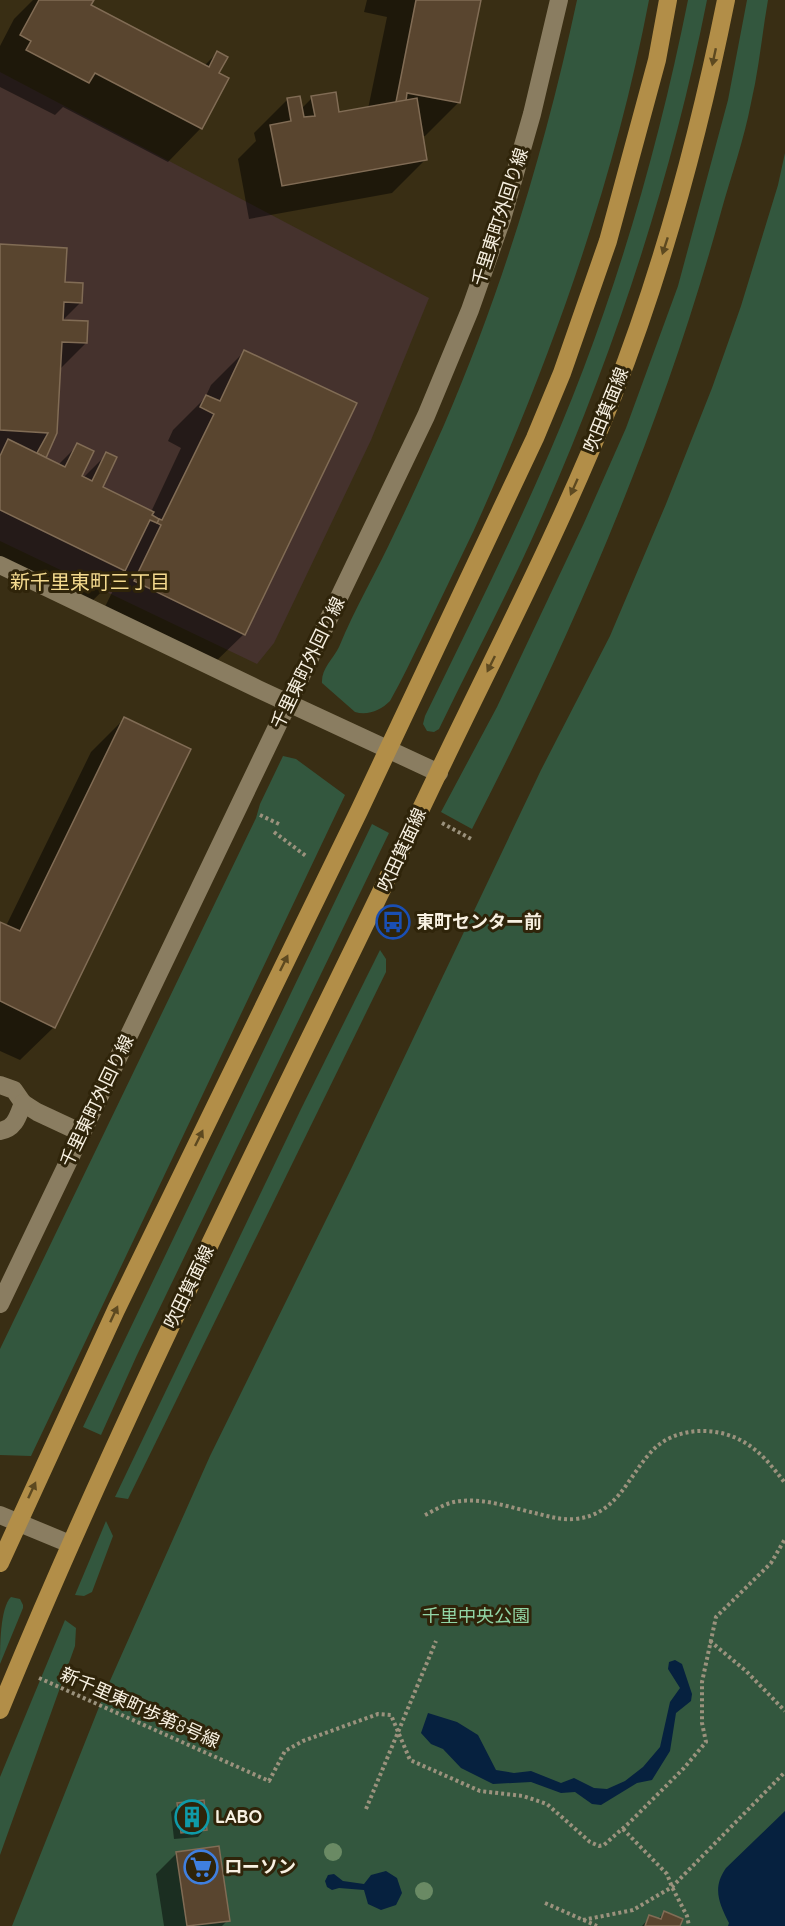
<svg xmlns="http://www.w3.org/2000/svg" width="785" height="1926" font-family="Quicksand,'Noto Sans JP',sans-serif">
  <rect width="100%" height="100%" fill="#392e14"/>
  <polygon fill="#45322d" points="0,72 429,298 371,440 274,643 257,664 0,541"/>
  <g fill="#33573e">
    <path d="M577,0H649C614,184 551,359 474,530C457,565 440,601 423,636C412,658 402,680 390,701C381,710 368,716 355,712L322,683C321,669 333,659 339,647C355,608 377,571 395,532C412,497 428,461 444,425C503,288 546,145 577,0Z"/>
    <path d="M688,0H707C670,187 609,368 531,541C502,605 469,666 439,729L434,732L427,731L423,724L425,716C463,638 502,560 537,481C606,328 655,165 688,0Z"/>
    <path d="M747,0H768C762,34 759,69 751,103C744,140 731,176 721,212C662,427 574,631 472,829L441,812L497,707L584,523L626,428L678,286L728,100Z"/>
    <polygon points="785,153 785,1926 12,1926 105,1692 210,1456 353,1165 541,770 610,636 666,504 712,388 741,306 778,185"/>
    <polygon points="283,756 296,759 345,795 31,1456 0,1455 0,1349 256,818 260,804"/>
    <polygon points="372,824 389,833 137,1355 101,1435 83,1427"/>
    <polygon points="380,950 386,959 386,972 128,1499 115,1497 301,1109"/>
    <polygon points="106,1521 113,1536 92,1592 84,1596 75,1595"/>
    <path d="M11,1597L20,1599L23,1605V1608L0,1664C0,1646 0,1608 11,1597Z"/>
    <polygon points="65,1620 76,1628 75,1646 0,1855 0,1777"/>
  </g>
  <g fill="#06213f">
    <polygon points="675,1660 682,1664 692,1694 691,1701 676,1713 670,1751 652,1780 637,1783 601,1805 592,1804 575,1792 561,1793 531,1782 493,1784 461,1768 443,1749 431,1744 421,1733 428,1713 457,1722 478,1735 496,1770 514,1773 531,1771 561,1783 574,1778 594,1788 607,1789 625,1781 643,1767 660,1747 670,1702 680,1688 668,1669 669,1662"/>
    <path d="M785,1811V1926H728L729,1923C719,1903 712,1888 726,1868Z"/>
    <polygon points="386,1871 397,1878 402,1893 396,1905 381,1910 368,1904 364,1890 339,1888 332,1890 327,1887 325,1881 328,1875 334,1874 343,1881 364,1884 371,1875"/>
  </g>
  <g fill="#0007">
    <polygon points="33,0 92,0 89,6 204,66 217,53 201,128 168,162 63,107 55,115 0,87 0,46 14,19"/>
    <polygon points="367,0 479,0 458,103 425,136 422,136 426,159 392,193 249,219 238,159 256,141 254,133 288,99 301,109 312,98 338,114 368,109 387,17 364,12"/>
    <polygon points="0,245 63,284 80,303 61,322 86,343 60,369 44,458 58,465 78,445 80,477 83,478 107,454 101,487 151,512 181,448 168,441 173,430 205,398 211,385 245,351 244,634 210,667 101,615 122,572 90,603 0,559"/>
    <polygon points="124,719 54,1027 20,1060 0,1051 0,923 6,926 91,752"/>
    <polygon points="178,1805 205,1829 198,1837 174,1839 171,1812"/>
    <polygon points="177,1853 228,1920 222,1926 164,1926 156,1874"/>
    <polygon points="664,1913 678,1926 642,1926 650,1917 657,1920"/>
  </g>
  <g fill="#59452f" stroke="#816c55" stroke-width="1.5">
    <polygon points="39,0 94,0 91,5 209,67 217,51 228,57 219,73 229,78 202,129 95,73 89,83 26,50 31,41 20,35"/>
    <polygon points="416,0 481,0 460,103 407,93 406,101 396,102"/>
    <polygon points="336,92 339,112 417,98 427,160 282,186 270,125 291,121 287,98 300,96 304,117 315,116 311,96"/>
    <polygon points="0,244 67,248 65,282 83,283 82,303 64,302 63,320 88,321 87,343 62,342 57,433 46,458 37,453 48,433 0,430"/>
    <polygon points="244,350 357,403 245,635 134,581 161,525 157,523 159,519 162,520 214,414 200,407 206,395 220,401"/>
    <polygon points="8,439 65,467 77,443 94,451 82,476 92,481 106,452 117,457 103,487 154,512 152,515 159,519 157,523 150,520 125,571 0,510 0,456"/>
    <polygon points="124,717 191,749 55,1028 0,1001 0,922 20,931"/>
    <polygon points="204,1800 207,1830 181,1833 177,1803"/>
    <polygon points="219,1846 230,1921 187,1926 176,1852"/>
    <polygon points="664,1911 683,1919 680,1926 645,1926 649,1915 661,1919"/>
  </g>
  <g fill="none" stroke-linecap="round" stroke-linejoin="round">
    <g stroke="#9b927d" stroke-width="4" stroke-dasharray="3 3" stroke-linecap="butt">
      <polyline points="260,815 281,825"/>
      <polyline points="442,823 473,840"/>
      <polyline points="274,832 306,856"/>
      <path d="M425,1515C433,1511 441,1506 450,1503C478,1495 511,1508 539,1514C551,1517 562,1520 575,1519C617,1515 627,1478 651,1452C674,1426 719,1425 747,1444C763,1454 774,1469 785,1483"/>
      <polyline points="710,1641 746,1671 785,1711"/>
      <polyline points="39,1678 269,1781 285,1751 303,1741 378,1714 391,1715 410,1760 480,1791 523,1796 547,1804 590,1842 599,1846 604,1845 630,1822 684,1768 706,1742 702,1723 702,1682 716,1617 771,1563 785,1539"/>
      <polyline points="366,1809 436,1641"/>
      <polyline points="623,1829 667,1874 672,1887 687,1916 689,1926"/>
      <polyline points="545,1903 597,1926"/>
      <polyline points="583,1920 633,1910 672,1887 785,1772"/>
    </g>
    <g stroke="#8a7d61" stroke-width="18">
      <polyline points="0,565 258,689 439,773"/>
      <polyline points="0,1085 14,1090 23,1103 37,1112 82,1133"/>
      <path d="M0,1131C15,1129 18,1116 23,1103"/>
      <polyline points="0,1304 426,416 470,310 502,219 532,114 559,0"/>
      <polyline points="0,1515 70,1544"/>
    </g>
    <g stroke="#b28e48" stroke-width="18">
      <polyline points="0,1563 116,1310 359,811 535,438 562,373 608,241 657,60 668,0"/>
      <path d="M0,1710C131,1390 291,1082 440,769C499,646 563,523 613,396C663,268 699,134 726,0"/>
    </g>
  </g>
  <g fill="#6a8a64">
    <circle cx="333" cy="1852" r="9"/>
    <circle cx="424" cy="1891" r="9"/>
  </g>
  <defs><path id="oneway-solid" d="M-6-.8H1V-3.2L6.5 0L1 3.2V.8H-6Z" transform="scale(1.5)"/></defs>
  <g fill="#5d4920">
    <use href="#oneway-solid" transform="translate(714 57) rotate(102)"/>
    <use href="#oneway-solid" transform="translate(665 246) rotate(108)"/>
    <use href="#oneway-solid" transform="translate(574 487) rotate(114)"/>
    <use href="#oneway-solid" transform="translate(491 664) rotate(116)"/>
    <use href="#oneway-solid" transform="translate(284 963) rotate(-64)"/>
    <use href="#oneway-solid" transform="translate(199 1138) rotate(-64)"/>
    <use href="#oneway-solid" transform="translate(114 1314) rotate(-65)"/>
    <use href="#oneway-solid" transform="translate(32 1490) rotate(-65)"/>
  </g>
  <defs>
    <symbol id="bus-ring" viewBox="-11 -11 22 22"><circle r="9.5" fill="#2f240a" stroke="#1a4fb4" stroke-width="1.5"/><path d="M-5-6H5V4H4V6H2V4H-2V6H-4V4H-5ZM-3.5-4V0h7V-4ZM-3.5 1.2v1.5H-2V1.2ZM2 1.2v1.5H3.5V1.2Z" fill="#1a4fb4"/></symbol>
    <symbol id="building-ring" viewBox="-11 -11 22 22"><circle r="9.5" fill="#2f240a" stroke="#0f9aa8" stroke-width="1.5"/><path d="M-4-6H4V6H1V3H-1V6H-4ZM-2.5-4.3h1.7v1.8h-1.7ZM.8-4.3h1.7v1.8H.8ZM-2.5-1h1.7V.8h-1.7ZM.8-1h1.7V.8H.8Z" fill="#0f9aa8"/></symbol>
    <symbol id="supermarket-ring" viewBox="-11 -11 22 22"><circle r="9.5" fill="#2f240a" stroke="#3f7fe0" stroke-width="1.5"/><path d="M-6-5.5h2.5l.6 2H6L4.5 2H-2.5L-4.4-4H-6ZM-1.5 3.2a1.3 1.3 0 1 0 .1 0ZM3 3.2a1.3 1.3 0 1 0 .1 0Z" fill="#3f7fe0"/></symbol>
  </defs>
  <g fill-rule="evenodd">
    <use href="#bus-ring" x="374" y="903" width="38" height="38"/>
    <use href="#building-ring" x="173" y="1798" width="38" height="38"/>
    <use href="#supermarket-ring" x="182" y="1848" width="38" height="38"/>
  </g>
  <g text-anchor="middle" stroke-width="6" stroke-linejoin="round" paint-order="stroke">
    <g font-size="18" fill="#f8f1e2" stroke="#2f240a">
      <text transform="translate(500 217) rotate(-72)" y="6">千里東町外回り線</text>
      <text transform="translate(606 410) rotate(-68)" y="6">吹田箕面線</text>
      <text transform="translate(308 663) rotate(-64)" y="6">千里東町外回り線</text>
      <text transform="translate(402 850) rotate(-65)" y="6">吹田箕面線</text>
      <text transform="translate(97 1101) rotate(-64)" y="6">千里東町外回り線</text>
      <text transform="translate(189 1287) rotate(-64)" y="6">吹田箕面線</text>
      <text transform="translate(140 1708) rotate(24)" y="6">新千里東町歩第8号線</text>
    </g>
    <g font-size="18" font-weight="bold" fill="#f8f1e2" stroke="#2f240a" text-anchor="start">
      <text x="416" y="928">東町センター前</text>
      <text x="215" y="1823">LABO</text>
      <text x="224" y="1873">ローソン</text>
    </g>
    <g font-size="18" fill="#92d6a6" stroke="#2f240a">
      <text x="476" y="1622">千里中央公園</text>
    </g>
    <g font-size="20" fill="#f5db8f" stroke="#2f240a">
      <text x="90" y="589">新千里東町三丁目</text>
    </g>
  </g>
</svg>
